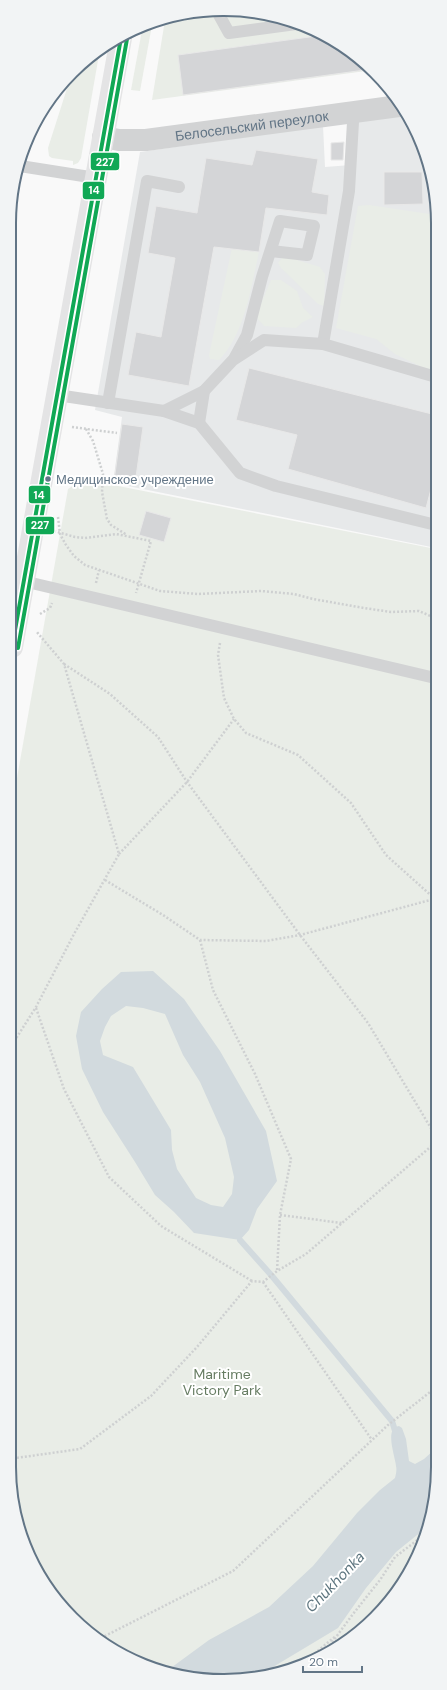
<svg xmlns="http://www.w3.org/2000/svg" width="447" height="1690" font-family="'DM Sans',sans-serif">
  <rect width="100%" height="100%" fill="#f9f9f9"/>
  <polygon fill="#e7e9ea" points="406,114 416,129 436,196 436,548 113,483 122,417 95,410 140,152 323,126 325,167 351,165 348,122"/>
  <g fill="#e9ede7">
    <polygon points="181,13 265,13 319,31 373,70 152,100 165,20"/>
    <polygon points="152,25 140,91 131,90 142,30"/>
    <polygon points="100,49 81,158 78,163 73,165 73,161 52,158 49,156 48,148 70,79"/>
    <polygon points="369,205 436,215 436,370 426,369 395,354 376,339 336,328 358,206"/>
    <path d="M232,248L259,252C251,287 245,334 219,360L210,359L209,355Z"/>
    <polygon points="287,257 320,267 325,274 324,306 318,304 281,268 278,263 282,258"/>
    <polygon points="271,280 281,280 297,291 303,308 313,317 303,322 296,328 264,326 257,318 260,306"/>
    <polygon points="83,479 436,549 434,1508 409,1574 354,1637 292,1670 209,1681 128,1659 62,1608 25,1548 9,1466 11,812 68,489"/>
  </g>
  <g fill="#d2dade" fill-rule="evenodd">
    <path d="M153,971L184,999L220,1051L266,1131L277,1181L257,1209L249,1230L240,1240L194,1233L174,1212L155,1195L135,1162L103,1112L82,1069L76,1036L81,1012L102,989L121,972ZM126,1006L143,1008L165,1014L183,1055L200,1082L225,1138L234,1177L232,1194L223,1207L211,1205L196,1198L177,1169L172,1150L171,1130L133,1067L103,1055L100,1041L105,1027L111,1016Z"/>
    <path d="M399,1426L402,1428L406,1439L409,1461L415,1464L424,1459L434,1450V1508L427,1527L396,1552L366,1588L338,1628L263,1673L209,1681L168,1670L209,1640L269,1607L313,1566L357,1513L380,1490L395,1478C396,1474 397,1470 396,1466C395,1455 384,1428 399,1426Z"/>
  </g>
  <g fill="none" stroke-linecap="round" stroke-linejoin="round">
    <polyline stroke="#d2dade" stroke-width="6" points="240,1240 272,1276 392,1421 396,1434"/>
  </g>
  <g fill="#d4d5d7" stroke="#e8e8e8">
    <polygon points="324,35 372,69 183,95 178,55"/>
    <polygon points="344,142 343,160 331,160 331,143"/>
    <polygon points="256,150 318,159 312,192 329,195 327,215 266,208 259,252 214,247 189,386 128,375 136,332 161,337 175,258 148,253 156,206 197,213 206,158 252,165"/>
    <polygon points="384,172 422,172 423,204 384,205"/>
    <polygon points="249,368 436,415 436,470 426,508 288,469 297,435 236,420"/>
    <polygon points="122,424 143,427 135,484 114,481"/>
    <polygon points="146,511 171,518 164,542 139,535"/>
  </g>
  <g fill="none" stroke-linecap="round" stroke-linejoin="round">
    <g stroke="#ced0d1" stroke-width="2.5" stroke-dasharray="2 2" stroke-linecap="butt">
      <polyline points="72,427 117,433"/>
      <polyline points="86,429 93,441 103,474 102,492 107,519 111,525 127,535"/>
      <polyline points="58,517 60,534 66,545 74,556 85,565 160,591 198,594 261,591 294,594 313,599 364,608 391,612 419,611 435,618"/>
      <polyline points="54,531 75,537 85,538 116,534 151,541 136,593"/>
      <polyline points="96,583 99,570"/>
      <polyline points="40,614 50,608 52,603"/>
      <polyline points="220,643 218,655 224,698 234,719 246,733 298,755 351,803 386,855 435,899"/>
      <polyline points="64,664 110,694 158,737 187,782 300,935 368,1023 435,1135"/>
      <polyline points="119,854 187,782 234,719"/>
      <polyline points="105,880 163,915 200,940 266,941 300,935 434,899"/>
      <polyline points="200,940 213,990 255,1074 291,1159 280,1215 277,1271"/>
      <polyline points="36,1008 64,1089 109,1177 161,1226 252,1281"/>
      <polyline points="10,1048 36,1007 74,934 119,854 64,664 36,631"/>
      <polyline points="280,1215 342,1223"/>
      <polyline points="263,1282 372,1440"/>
      <polyline points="9,1459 80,1449 151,1396 197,1347 252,1281 263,1282 277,1271 306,1254 435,1143"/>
      <polyline points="101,1638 233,1571 388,1425 434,1389"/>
      <polyline points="325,1652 353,1614 380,1580 395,1557 424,1535"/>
      <polyline points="299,1666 336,1636"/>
    </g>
    <g stroke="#d2d3d4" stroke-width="12">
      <polyline points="218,13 229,33 296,24"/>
      <polyline points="20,166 96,178"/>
      <polyline points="323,344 349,191 353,122 352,112"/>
      <polyline points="235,357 247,335 262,277 280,221 314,226 307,255 271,251"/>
      <polyline points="57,395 164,411 199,423 240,473 276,486 436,525"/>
      <polyline points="108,403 147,181 179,187"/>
      <polyline points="164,411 204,391"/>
      <polyline points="199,423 204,391 233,360 264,340 323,344 436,377"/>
      <polyline points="23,581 435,678"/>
    </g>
    <path stroke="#d2d3d4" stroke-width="22" id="s1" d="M103,137L119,140H146L399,106"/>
    <polyline stroke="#e4e4e5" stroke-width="22" points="12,647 121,38"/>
    <defs>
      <polyline id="bus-1" points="12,647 121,38"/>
      <polyline id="bus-2" points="18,648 127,39"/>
    </defs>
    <use href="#bus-1" stroke="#fff" stroke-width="7"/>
    <use href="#bus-2" stroke="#fff" stroke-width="7"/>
    <use href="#bus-1" stroke="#10a855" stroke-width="4"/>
    <use href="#bus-2" stroke="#10a855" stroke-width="4"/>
  </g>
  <circle fill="#627586" stroke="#fff" stroke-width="1.5" cx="48" cy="479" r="3.5"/>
  <g text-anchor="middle" stroke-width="4" stroke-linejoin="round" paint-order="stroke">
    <g font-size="13" fill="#627586" stroke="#fff" text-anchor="start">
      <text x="56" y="484">Медицинское учреждение</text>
    </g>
    <g font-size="14" fill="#627586" stroke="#fff">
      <text dy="5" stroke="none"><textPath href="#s1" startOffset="150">Белосельский переулок</textPath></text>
    </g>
    <g font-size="14" fill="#667c62" stroke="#fff">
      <text x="222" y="1379">Maritime<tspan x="222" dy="16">Victory Park</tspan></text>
    </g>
    <g font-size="15" font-style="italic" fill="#5d757f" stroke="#fff">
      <text transform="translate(335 1582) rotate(-46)" y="5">Chukhonka</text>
    </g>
  </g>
  <path d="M0 0H447V1690H0ZM223 16H224A207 207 0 0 1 431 223V1467A207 207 0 0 1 224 1674H223A207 207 0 0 1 16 1467V223A207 207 0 0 1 223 16Z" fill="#f2f4f5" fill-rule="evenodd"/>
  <path fill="none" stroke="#627586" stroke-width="2" d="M223 16H224A207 207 0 0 1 431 223V1467A207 207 0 0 1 224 1674H223A207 207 0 0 1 16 1467V223A207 207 0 0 1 223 16Z"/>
  <g stroke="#fff" stroke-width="1.5">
    <rect x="90" y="152" width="30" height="19" rx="4" fill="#10a855"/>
    <rect x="82" y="181" width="23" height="19" rx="4" fill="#10a855"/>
    <rect x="28" y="485" width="23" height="19" rx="4" fill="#10a855"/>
    <rect x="25" y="516" width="30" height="19" rx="4" fill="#10a855"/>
  </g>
  <g font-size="11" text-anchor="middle" font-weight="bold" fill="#fff">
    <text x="105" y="166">227</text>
    <text x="94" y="194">14</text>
    <text x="39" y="499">14</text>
    <text x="40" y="529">227</text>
  </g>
  <path d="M303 1666v6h59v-6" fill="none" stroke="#627586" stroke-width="2"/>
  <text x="309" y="1666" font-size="12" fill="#627586" stroke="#ffffff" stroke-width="3" paint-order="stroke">20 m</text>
</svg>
